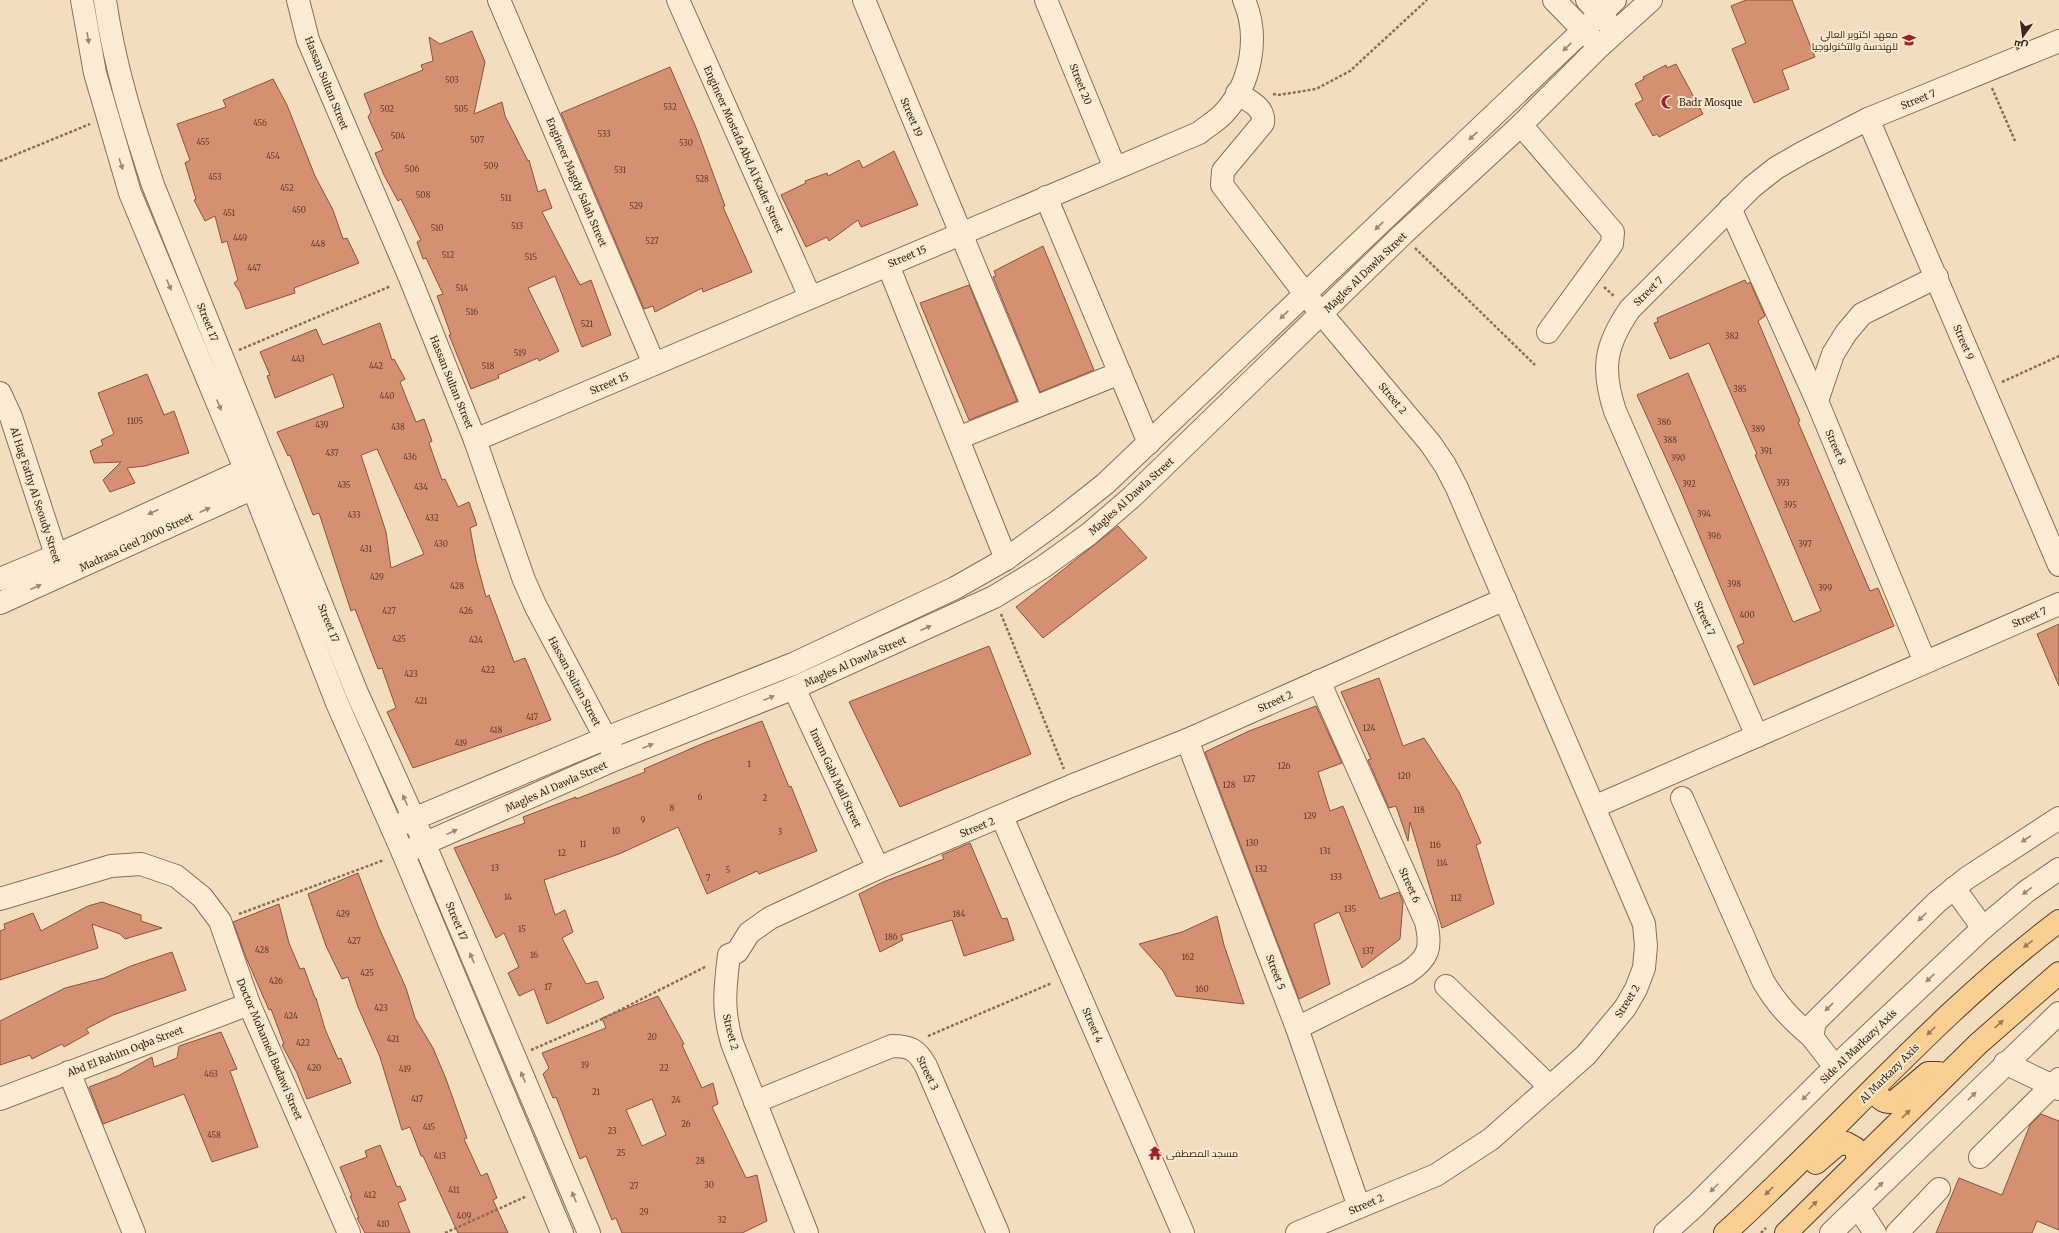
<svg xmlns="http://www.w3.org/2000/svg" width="2059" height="1233" font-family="Merriweather,Cairo,serif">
  <rect width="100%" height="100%" fill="#f2debf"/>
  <g fill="#d59071" stroke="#8f5239" fill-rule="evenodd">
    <polygon points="1746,0 1792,0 1815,57 1782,70 1789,89 1754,103 1732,49 1746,43 1731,6"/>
    <polygon points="472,31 485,62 474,114 502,102 505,116 528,161 529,160 538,192 545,189 552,208 542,212 580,285 591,280 611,335 582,347 555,276 528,288 559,351 539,361 538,358 498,375 499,378 471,389 449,335 451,335 437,296 443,294 426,258 423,259 417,242 421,240 401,199 398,201 384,175 375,153 383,150 368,117 371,112 364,94 423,70 421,65 433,61 429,37 440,44"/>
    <polygon points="1676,64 1703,114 1659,137 1657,134 1653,136 1635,104 1643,100 1635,84 1644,79 1643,77 1666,65 1667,68"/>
    <polygon points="670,67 697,130 725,206 723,207 752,272 703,292 702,288 655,312 653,306 644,309 561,113"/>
    <polygon points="273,79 287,105 315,176 333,210 343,239 347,238 359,263 294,288 295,293 246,309 240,292 234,283 238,280 227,241 222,243 215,216 205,221 194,200 196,199 185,163 190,160 177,124 226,107 223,100"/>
    <polygon points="894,151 918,205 861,227 858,220 829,241 827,237 806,247 781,195 806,183 805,181 827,173 828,176 859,160 863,168"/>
    <polygon points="1043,246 1094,370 1040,392 993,277 996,276 994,271"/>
    <polygon points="1745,280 1747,284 1750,282 1765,316 1758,321 1800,421 1798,422 1870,591 1878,588 1894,626 1754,685 1737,646 1744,643 1679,487 1637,395 1688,373 1793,622 1821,611 1755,455 1757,454 1709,343 1670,359 1654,323 1658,322 1657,318"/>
    <polygon points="969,285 1017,401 969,420 920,303"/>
    <path d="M380,323L392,360L394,359L405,379L400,382L416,422L424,419L432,441L429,443L442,480L445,479L458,507L469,502L477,525L470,528L476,560L486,597L489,595L514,662L525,658L551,720L413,768L387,712L396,708L382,668L378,669L355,609L351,611L319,513L313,515L290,455L288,456L277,432L344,407L333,374L275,398L267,376L270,375L260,352L316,329L323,345ZM377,449L424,554L391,568L386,532L361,455Z"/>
    <polygon points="147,374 164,415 174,411 189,453 145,466 127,468 135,483 110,492 103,480 121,462 94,463 90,451 103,445 101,440 114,434 98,393"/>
    <polygon points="1118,526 1147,558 1043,638 1016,607"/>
    <polygon points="2059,624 2059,686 2037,634"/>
    <polygon points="989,646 1031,754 900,807 849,702"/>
    <polygon points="1379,678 1403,746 1424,738 1459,792 1481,843 1476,845 1494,904 1442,928 1410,822 1408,841 1396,806 1389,808 1368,760 1371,759 1341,692"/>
    <polygon points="1316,706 1342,763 1318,772 1330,811 1343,806 1380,899 1399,892 1403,902 1400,939 1362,968 1339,912 1314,924 1330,984 1299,999 1205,752 1249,731"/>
    <polygon points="762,721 789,787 791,786 817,851 759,874 757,871 707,894 678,827 619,854 544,880 555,915 565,910 573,932 562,938 586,984 597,981 604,998 547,1024 534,989 519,996 508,973 519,967 504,933 496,938 454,848 525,823 523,817 576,797 576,799 645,772 644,769 704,743"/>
    <polygon points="970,843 1002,919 1007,918 1014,940 964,956 952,920 901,935 903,940 880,952 859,894 883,882 944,859 942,855"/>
    <polygon points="358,873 379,928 406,988 415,1018 433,1048 446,1079 467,1138 464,1139 481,1176 487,1173 497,1198 493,1200 508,1233 458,1233 423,1156 421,1156 410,1127 402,1130 380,1057 358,1007 348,977 342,979 326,946 308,894"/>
    <polygon points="102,902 141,915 141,921 162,928 125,939 120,934 92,924 98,948 0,980 0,931 5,929 4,924 33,913 41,931 88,906"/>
    <polygon points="279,904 289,943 300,969 304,968 315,998 316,998 325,1029 338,1059 341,1058 351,1083 307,1099 297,1073 282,1045 284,1044 271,1009 269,1010 245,955 233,922"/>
    <polygon points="1217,916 1224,945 1244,1004 1176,996 1163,971 1139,944 1182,932"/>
    <polygon points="172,952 186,990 113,1015 86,1029 89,1033 64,1047 62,1044 32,1059 30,1055 0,1065 0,1021 65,988 104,978 131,966"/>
    <path d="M658,996L684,1044L682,1045L702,1088L713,1083L718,1104L712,1107L746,1178L757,1175L767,1221L742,1233H622L616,1218L612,1220L586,1156L580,1159L556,1097L553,1098L543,1074L549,1068L542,1053L606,1028L602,1018ZM652,1099L666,1135L642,1146L626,1110Z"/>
    <polygon points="221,1032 237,1069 230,1071 258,1147 212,1162 184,1094 103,1124 89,1087 118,1076 152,1057 154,1067 177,1058 179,1046"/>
    <polygon points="2041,1114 2059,1121 2059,1230 2037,1221 2032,1233 1936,1233 1959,1178 2002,1195 2030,1125"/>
    <polygon points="380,1145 397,1187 400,1186 406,1200 398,1203 410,1233 365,1233 357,1218 359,1218 350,1196 352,1196 340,1167 367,1157 365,1151"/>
  </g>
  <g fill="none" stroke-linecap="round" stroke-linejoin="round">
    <defs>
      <g id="minor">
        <polyline points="82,0 95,73 130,193 253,488 337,703 403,853 562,1233"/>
        <path d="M105,0C114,64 133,124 153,185L357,693L414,819L589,1233"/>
        <polyline points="298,0 308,40 410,278 475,440 524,580 536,607 612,750"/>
        <polyline points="499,0 654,364"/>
        <polyline points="678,0 810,297"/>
        <polyline points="864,0 1033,407"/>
        <polyline points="1046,0 1115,168"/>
        <polyline points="1554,0 1594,41"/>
        <polyline points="1587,0 1610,25"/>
        <path d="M1237,93C1249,101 1265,107 1263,123L1223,171L1222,185L1306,295L1430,443L1445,465L1457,488L1644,924L1646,946L1644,968L1636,989L1625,1008L1586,1055L1491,1139L1436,1175L1297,1233"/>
        <polyline points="1868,119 2059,565"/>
        <polyline points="1521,125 1613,232 1612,244 1548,332"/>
        <polyline points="1046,197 1149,443"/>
        <polyline points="1730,208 1817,401"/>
        <polyline points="888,265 1006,559"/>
        <polyline points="0,393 11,417 61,570"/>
        <polyline points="958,438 1120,373"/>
        <path d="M475,440L1199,133C1207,126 1217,121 1224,113C1251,84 1260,37 1244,0"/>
        <polyline points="0,579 55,556 258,464"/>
        <polyline points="0,603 267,482"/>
        <polyline points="1925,662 1817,401 1833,354 1846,333 1862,314 1937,277"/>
        <polyline points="794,688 878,868"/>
        <path d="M1757,736L1615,411C1601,369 1605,345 1630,309L1752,187L1776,168L1802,153L1868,119L2059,41"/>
        <polyline points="1187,740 1297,1028 1359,1207"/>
        <path d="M1682,798L1763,981C1777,1005 1791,1019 1812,1037"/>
        <polyline points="1594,807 2059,604"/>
        <polyline points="1002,817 1183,1233"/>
        <polyline points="392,828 606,738 793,664 955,588 1006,559 1057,522 1105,484 1615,0"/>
        <polyline points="403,853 616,759 794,688 994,597 1043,567 1089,534 1133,496 1402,235 1521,125 1600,46 1651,0"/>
        <polyline points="1954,888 1983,928"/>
        <polyline points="0,899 111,866 141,864 176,876 202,897 220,921 249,1004 349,1233"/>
        <polyline points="1446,986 1550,1087"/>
        <path d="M1297,1028L1407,973C1429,958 1432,948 1426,922L1319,681"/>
        <polyline points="2005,1063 2059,1089"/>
        <polyline points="1835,1067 1812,1037 1815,1022 1822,1015 1937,902 1967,878 2059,818"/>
        <polyline points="69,1072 134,1233"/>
        <polyline points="0,1099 249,1004"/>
        <path d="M755,1102L892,1046C911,1046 917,1050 926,1066L998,1233"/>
        <polyline points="1980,1157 2059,1079"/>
        <polyline points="1858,1207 1875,1233"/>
        <path d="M807,1233L732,1043C722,1009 725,989 729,955L737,952L749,933L770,918L878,868L1071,786L1187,740L1505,599"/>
        <polyline points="1665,1233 1696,1205 1835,1067 1983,928 2027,891 2059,869"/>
        <polyline points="1831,1233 2059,1013"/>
        <polyline points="1897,1233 1939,1189"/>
      </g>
      <g id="major">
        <path d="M1876,1086C1875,1097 1883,1103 1894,1102L1928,1073H1939L1944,1077"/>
        <polyline points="1816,1163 1837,1145 1846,1143 1855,1148 1858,1158 1856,1163"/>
        <path d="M1725,1233C1838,1131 1937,1013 2059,921"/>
        <polyline points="1786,1233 1978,1044 2059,973"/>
      </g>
    </defs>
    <use href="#minor" stroke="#8d6d55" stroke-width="24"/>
    <use href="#major" stroke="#5a3c2a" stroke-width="24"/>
    <g stroke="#8d6d55" stroke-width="2.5" stroke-dasharray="3 2" stroke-linecap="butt">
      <polyline points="1992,88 2015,141"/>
      <polyline points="1273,94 1278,95 1316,89 1350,71 1427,0"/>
      <polyline points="0,161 90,124"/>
      <polyline points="1415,248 1535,365"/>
      <polyline points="1604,287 1615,297"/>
      <polyline points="239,350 391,286"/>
      <polyline points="2002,382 2059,356"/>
      <polyline points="1001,614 1064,769"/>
      <polyline points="239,914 384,860"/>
      <polyline points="928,1036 1052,983"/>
      <polyline points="531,1050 602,1019 707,966"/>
      <polyline points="445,1233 527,1196"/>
      <polyline points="1761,1233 1766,1228"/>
    </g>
    <use href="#minor" stroke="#fcecd3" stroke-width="22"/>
    <use href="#major" stroke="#facf92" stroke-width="22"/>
  </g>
  <defs><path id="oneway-solid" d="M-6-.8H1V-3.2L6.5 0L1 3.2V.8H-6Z"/></defs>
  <g fill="#9c8a77">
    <use href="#oneway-solid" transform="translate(88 38) rotate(80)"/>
    <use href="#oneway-solid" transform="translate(1567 47) rotate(136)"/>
    <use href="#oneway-solid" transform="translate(1473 136) rotate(136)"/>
    <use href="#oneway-solid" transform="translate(121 164) rotate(72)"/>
    <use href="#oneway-solid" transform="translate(1379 226) rotate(136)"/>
    <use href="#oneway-solid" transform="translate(169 285) rotate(67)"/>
    <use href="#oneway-solid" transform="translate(1284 315) rotate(136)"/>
    <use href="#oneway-solid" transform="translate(219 405) rotate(67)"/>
    <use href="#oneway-solid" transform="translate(205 510) rotate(-25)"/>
    <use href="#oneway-solid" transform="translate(153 512) rotate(155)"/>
    <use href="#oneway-solid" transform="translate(36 587) rotate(-24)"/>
    <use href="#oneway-solid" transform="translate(926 628) rotate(-25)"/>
    <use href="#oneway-solid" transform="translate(769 698) rotate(-22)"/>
    <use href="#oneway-solid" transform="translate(648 746) rotate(-22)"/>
    <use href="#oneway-solid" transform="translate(405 800) rotate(-114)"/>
    <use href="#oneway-solid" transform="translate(452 832) rotate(-24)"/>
    <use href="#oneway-solid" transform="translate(2026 839) rotate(147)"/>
    <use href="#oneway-solid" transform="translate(2027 891) rotate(143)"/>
    <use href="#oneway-solid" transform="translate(1922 917) rotate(136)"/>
    <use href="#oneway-solid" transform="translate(472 958) rotate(-113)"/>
    <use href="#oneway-solid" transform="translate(1930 978) rotate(137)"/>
    <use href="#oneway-solid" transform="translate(1829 1007) rotate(136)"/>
    <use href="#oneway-solid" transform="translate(523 1077) rotate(-113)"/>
    <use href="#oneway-solid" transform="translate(1806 1096) rotate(135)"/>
    <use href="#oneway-solid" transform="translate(1972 1096) rotate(-44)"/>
    <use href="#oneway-solid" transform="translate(1879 1186) rotate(-44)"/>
    <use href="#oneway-solid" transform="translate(1714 1188) rotate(135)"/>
    <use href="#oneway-solid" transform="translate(574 1197) rotate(-113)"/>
  </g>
  <g fill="#9a7b56">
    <use href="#oneway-solid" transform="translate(2028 944) rotate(143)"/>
    <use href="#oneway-solid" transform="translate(1999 1024) rotate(-43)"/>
    <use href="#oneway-solid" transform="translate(1931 1031) rotate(135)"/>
    <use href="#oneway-solid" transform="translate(1906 1114) rotate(-44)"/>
    <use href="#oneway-solid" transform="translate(1769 1191) rotate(136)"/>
    <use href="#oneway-solid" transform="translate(1813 1205) rotate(-45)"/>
  </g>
  <defs>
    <symbol id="university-bare" viewBox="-9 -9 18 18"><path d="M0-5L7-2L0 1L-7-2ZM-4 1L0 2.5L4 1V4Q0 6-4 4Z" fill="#a31f2e" stroke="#f9e9cf" stroke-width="2.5" paint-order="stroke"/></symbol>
    <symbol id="mosque-bare" viewBox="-9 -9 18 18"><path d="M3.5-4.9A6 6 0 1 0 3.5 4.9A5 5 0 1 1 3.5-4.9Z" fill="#a31f2e" stroke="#f9e9cf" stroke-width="2.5" paint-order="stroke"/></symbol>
    <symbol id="temple-bare" viewBox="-9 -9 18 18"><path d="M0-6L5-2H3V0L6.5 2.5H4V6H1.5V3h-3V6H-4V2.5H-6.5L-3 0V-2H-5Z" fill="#a31f2e" stroke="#f9e9cf" stroke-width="2.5" paint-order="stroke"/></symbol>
  </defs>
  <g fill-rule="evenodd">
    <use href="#university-bare" x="1899" y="30" width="20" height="20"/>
    <use href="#mosque-bare" x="1658" y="92" width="20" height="20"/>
    <use href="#temple-bare" x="1145" y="1143" width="20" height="20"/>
  </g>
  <g text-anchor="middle" stroke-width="4" stroke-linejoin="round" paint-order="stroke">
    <g font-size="8" fill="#624130">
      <text x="452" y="83">503</text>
      <text x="670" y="110">532</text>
      <text x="387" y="112">502</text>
      <text x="461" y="112">505</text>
      <text x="260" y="126">456</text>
      <text x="604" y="137">533</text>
      <text x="398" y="139">504</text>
      <text x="477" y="143">507</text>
      <text x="203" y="145">455</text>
      <text x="686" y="146">530</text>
      <text x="273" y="159">454</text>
      <text x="491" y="169">509</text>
      <text x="412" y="172">506</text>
      <text x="620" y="173">531</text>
      <text x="215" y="180">453</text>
      <text x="702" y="182">528</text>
      <text x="287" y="191">452</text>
      <text x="423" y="198">508</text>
      <text x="506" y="201">511</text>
      <text x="636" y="209">529</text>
      <text x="299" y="213">450</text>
      <text x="229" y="216">451</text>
      <text x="517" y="229">513</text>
      <text x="437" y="231">510</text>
      <text x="240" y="241">449</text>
      <text x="652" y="244">527</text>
      <text x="318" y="247">448</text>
      <text x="448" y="258">512</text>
      <text x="531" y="260">515</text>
      <text x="254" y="271">447</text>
      <text x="462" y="291">514</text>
      <text x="472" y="315">516</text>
      <text x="587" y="327">521</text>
      <text x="1732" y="339">382</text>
      <text x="520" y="356">519</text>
      <text x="298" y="362">443</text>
      <text x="376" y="369">442</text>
      <text x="488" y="369">518</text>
      <text x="1740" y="392">385</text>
      <text x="387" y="399">440</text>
      <text x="135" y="424">1105</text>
      <text x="1664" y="425">386</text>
      <text x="322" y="428">439</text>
      <text x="398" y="430">438</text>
      <text x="1758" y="432">389</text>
      <text x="1670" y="443">388</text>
      <text x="1766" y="454">391</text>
      <text x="332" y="456">437</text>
      <text x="410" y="460">436</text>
      <text x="1678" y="461">390</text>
      <text x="1783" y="486">393</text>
      <text x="1689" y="487">392</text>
      <text x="344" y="488">435</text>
      <text x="421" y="490">434</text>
      <text x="1790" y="508">395</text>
      <text x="1704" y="517">394</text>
      <text x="354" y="518">433</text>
      <text x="432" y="521">432</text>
      <text x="1714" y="539">396</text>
      <text x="441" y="547">430</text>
      <text x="1805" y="547">397</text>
      <text x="366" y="552">431</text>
      <text x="377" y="580">429</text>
      <text x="1734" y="587">398</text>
      <text x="457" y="589">428</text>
      <text x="1825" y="591">399</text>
      <text x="389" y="614">427</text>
      <text x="466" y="614">426</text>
      <text x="1747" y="618">400</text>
      <text x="399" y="642">425</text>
      <text x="476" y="643">424</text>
      <text x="488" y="673">422</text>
      <text x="411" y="677">423</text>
      <text x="421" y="704">421</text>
      <text x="532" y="720">417</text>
      <text x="1369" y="731">124</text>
      <text x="496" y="733">418</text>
      <text x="461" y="746">419</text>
      <text x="749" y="767">1</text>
      <text x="1284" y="769">126</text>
      <text x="1404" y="779">120</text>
      <text x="1249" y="782">127</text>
      <text x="1229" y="788">128</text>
      <text x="700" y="800">6</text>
      <text x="765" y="801">2</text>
      <text x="672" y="811">8</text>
      <text x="1419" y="813">118</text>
      <text x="1310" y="819">129</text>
      <text x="643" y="823">9</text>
      <text x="616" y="834">10</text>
      <text x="780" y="835">3</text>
      <text x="1252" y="846">130</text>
      <text x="583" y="847">11</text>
      <text x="1435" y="848">116</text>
      <text x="1325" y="854">131</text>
      <text x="562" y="856">12</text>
      <text x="1442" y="866">114</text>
      <text x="495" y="871">13</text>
      <text x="1261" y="872">132</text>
      <text x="728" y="873">5</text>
      <text x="1336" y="880">133</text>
      <text x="708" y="881">7</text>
      <text x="508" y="900">14</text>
      <text x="1456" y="901">112</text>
      <text x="1350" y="912">135</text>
      <text x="343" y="917">429</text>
      <text x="959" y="917">184</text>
      <text x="522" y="932">15</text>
      <text x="891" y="940">186</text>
      <text x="354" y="944">427</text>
      <text x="262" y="953">428</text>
      <text x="1368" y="954">137</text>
      <text x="534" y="958">16</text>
      <text x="1188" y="960">162</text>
      <text x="367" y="976">425</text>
      <text x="276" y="984">426</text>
      <text x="548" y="990">17</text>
      <text x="1202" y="992">160</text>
      <text x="381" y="1011">423</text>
      <text x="291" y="1019">424</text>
      <text x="652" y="1040">20</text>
      <text x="393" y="1042">421</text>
      <text x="303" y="1046">422</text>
      <text x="585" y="1068">19</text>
      <text x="314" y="1071">420</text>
      <text x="664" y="1071">22</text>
      <text x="405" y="1072">419</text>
      <text x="211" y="1077">463</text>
      <text x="596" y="1095">21</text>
      <text x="417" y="1102">417</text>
      <text x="676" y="1103">24</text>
      <text x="686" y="1127">26</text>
      <text x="429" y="1130">415</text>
      <text x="612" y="1134">23</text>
      <text x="214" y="1138">458</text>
      <text x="621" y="1156">25</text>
      <text x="440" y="1159">413</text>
      <text x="700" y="1164">28</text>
      <text x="709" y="1188">30</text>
      <text x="634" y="1189">27</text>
      <text x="454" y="1193">411</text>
      <text x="370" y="1198">412</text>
      <text x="644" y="1215">29</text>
      <text x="464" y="1219">409</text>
      <text x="722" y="1223">32</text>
      <text x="383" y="1227">410</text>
    </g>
    <g font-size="10" fill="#3b271b" stroke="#f9e9cf" text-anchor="start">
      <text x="1898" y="38" text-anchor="end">معهد اكتوبر العالي<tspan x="1898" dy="12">للهندسة والتكنولوجيا</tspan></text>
      <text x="1679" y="106">Badr Mosque</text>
      <text x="1166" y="1157">مسجد المصطفى</text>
    </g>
    <g font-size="10" fill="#3b271b" stroke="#f9e9cf">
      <text transform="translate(327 83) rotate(68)" y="4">Hassan Sultan Street</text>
      <text transform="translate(1081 84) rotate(68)" y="4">Street 20</text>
      <text transform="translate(1918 99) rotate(-22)" y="4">Street 7</text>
      <text transform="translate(912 117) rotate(67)" y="4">Street 19</text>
      <text transform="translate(744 149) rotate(66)" y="4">Engineer Mostafa Abd Al Kader Street</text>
      <text transform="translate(577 182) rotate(67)" y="4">Engineer Magdy Salah Street</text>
      <text transform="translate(907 256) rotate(-23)" y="4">Street 15</text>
      <text transform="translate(1365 272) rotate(-44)" y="4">Magles Al Dawla Street</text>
      <text transform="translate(1648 291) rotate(-45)" y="4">Street 7</text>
      <text transform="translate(208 322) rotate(68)" y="4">Street 17</text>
      <text transform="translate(1964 342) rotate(67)" y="4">Street 9</text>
      <text transform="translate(452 382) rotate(68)" y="4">Hassan Sultan Street</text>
      <text transform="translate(609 383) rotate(-23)" y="4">Street 15</text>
      <text transform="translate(1393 398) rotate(50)" y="4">Street 2</text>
      <text transform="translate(1836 447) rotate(67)" y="4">Street 8</text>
      <text transform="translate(36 495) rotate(72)" y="4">Al Hag Fathy Al Seoudy Street</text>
      <text transform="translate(1131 496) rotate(-42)" y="4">Magles Al Dawla Street</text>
      <text transform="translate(136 542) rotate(-25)" y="4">Madrasa Geel 2000 Street</text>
      <text transform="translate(2029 617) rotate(-23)" y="4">Street 7</text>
      <text transform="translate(1705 618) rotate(66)" y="4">Street 7</text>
      <text transform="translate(329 623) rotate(68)" y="4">Street 17</text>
      <text transform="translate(855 661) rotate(-24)" y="4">Magles Al Dawla Street</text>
      <text transform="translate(575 681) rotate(62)" y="4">Hassan Sultan Street</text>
      <text transform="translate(1275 701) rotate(-24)" y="4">Street 2</text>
      <text transform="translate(836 778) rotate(65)" y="4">Imam Gabi Mall Street</text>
      <text transform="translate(556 786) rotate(-24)" y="4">Magles Al Dawla Street</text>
      <text transform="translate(977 827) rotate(-22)" y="4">Street 2</text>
      <text transform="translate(1410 885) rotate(66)" y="4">Street 6</text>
      <text transform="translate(457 921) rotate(67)" y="4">Street 17</text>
      <text transform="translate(1276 972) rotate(69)" y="4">Street 5</text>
      <text transform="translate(1627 1001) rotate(-58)" y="4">Street 2</text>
      <text transform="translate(1093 1025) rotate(67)" y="4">Street 4</text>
      <text transform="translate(731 1032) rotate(76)" y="4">Street 2</text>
      <text transform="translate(1858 1046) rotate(-44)" y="4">Side Al Markazy Axis</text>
      <text transform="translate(270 1049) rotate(67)" y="4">Doctor Mohamed Badawi Street</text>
      <text transform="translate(125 1051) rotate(-21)" y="4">Abd El Rahim Oqba Street</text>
      <text transform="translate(928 1073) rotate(64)" y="4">Street 3</text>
      <text transform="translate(1889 1073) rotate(-45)" y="4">Al Markazy Axis</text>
      <text transform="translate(1366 1204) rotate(-23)" y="4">Street 2</text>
    </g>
  </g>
  <g transform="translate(2023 36) rotate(194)" stroke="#f9e9cf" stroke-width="3" paint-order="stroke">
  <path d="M0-3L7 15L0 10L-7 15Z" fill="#3b271b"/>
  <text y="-6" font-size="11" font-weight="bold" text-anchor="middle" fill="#3b271b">ش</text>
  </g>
</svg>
